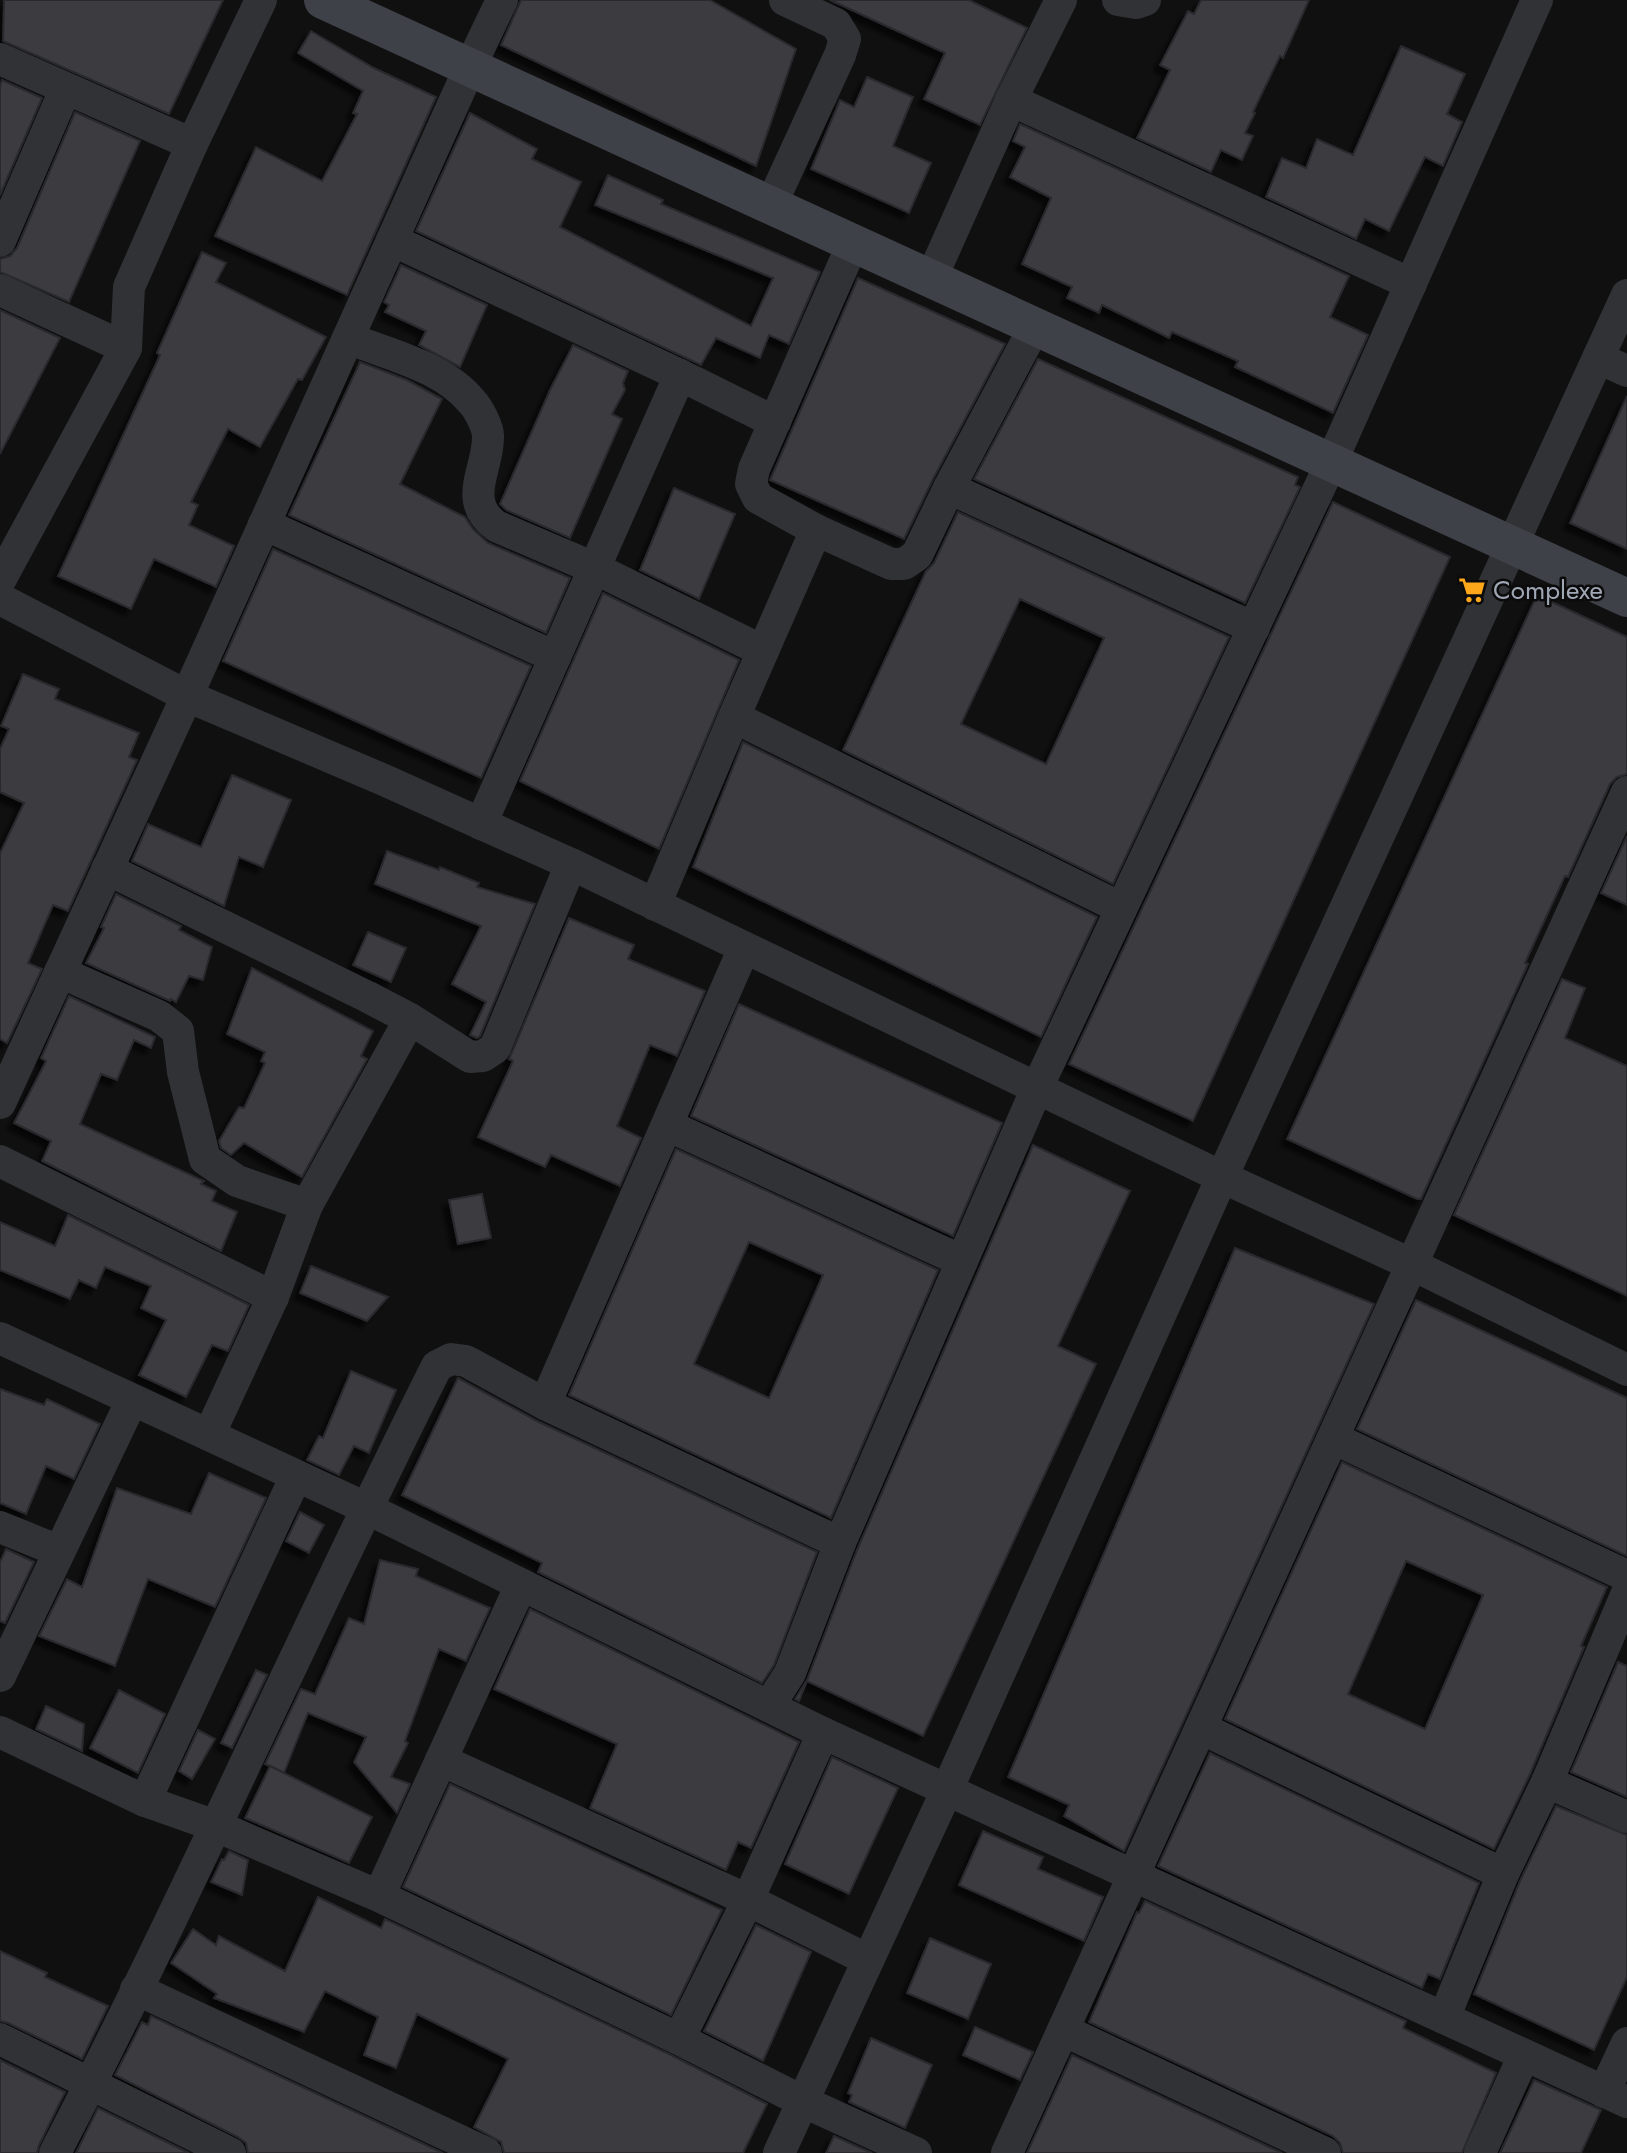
<svg xmlns="http://www.w3.org/2000/svg" width="1627" height="2153" font-family="Jost,sans-serif">
  <defs>
    <filter id="shadow"><feDropShadow dx="-6" dy="6" stdDeviation="2" flood-color="#0009"/></filter>
  </defs>
  <rect width="100%" height="100%" fill="#101011"/>
  <g fill="#3a3b41" stroke="#29292d" stroke-width="2" fill-rule="evenodd" filter="url(#shadow)">
    <polygon points="4,0 223,0 169,114 3,41"/>
    <polygon points="521,0 710,0 796,49 756,166 501,45"/>
    <polygon points="830,0 969,0 1027,28 980,125 924,99 945,53"/>
    <polygon points="1201,0 1309,0 1283,58 1280,56 1253,112 1255,113 1245,133 1253,136 1242,160 1221,150 1211,172 1137,138 1170,70 1160,65 1188,11 1194,14"/>
    <polygon points="311,31 374,68 436,97 347,295 215,236 256,147 322,181 357,114 353,113 363,91 298,53"/>
    <polygon points="1401,46 1465,74 1447,114 1462,122 1443,166 1425,157 1389,231 1365,219 1356,239 1266,197 1282,158 1306,168 1317,139 1353,155"/>
    <polygon points="867,77 913,97 893,146 931,163 909,213 811,169 840,100 854,107"/>
    <polygon points="2,80 42,98 0,195 0,86"/>
    <polygon points="75,112 140,141 69,302 0,272 0,259 10,256 17,248"/>
    <polygon points="470,113 537,149 532,159 581,182 560,227 751,326 773,278 595,205 608,175 663,200 661,204 820,272 789,344 769,335 760,358 716,338 701,365 416,231"/>
    <polygon points="1020,124 1349,276 1330,317 1368,335 1333,413 1235,367 1238,361 1172,332 1169,338 1102,305 1099,313 1067,298 1072,287 1022,264 1051,198 1010,177 1025,147 1013,141"/>
    <polygon points="202,252 226,263 216,282 326,337 302,380 298,379 260,447 228,429 191,502 198,505 189,525 234,546 216,587 154,559 131,609 58,576 160,355 157,353"/>
    <polygon points="401,265 487,305 460,367 419,345 426,331 385,312 389,305 384,302"/>
    <polygon points="858,278 1005,344 933,479 904,539 770,480"/>
    <polygon points="0,310 60,338 0,454"/>
    <polygon points="573,345 628,371 623,383 625,390 612,414 622,419 570,538 506,510 500,504 550,390"/>
    <polygon points="1038,359 1298,477 1295,485 1300,487 1245,603 974,479"/>
    <polygon points="360,362 407,380 442,399 400,484 465,517 473,529 488,543 570,578 546,633 289,515"/>
    <polygon points="1627,396 1627,549 1570,523"/>
    <polygon points="674,488 735,514 699,599 640,570"/>
    <polygon points="1333,502 1450,557 1193,1121 1069,1064"/>
    <path d="M958,512L1229,637L1113,884L843,750L926,571L934,563ZM1020,599L1104,638L1046,764L961,724Z"/>
    <polygon points="273,549 531,666 481,778 223,661"/>
    <polygon points="603,593 739,660 659,849 520,781"/>
    <polygon points="1537,595 1627,637 1627,774 1617,777 1610,784 1568,877 1565,876 1525,963 1528,964 1421,1199 1417,1199 1287,1139"/>
    <polygon points="23,674 59,689 55,699 139,733 129,757 137,760 68,911 53,905 28,963 42,969 7,1043 0,1039 0,853 24,803 0,792 0,749 9,729 1,726"/>
    <polygon points="743,742 1097,917 1041,1037 693,867"/>
    <polygon points="232,775 291,800 263,867 239,857 224,906 132,861 148,824 201,847"/>
    <polygon points="1627,836 1627,905 1601,893"/>
    <polygon points="387,851 439,870 440,867 479,883 477,887 535,904 480,1036 477,1038 470,1035 486,1002 452,984 481,926 375,884"/>
    <polygon points="116,894 181,926 179,930 212,947 203,980 189,976 176,1002 171,999 170,1001 86,963 104,928 101,927"/>
    <polygon points="569,918 634,945 628,959 705,991 677,1056 650,1045 617,1126 641,1138 620,1186 551,1155 545,1167 478,1137 513,1061 509,1059"/>
    <polygon points="368,932 406,948 391,982 353,965"/>
    <polygon points="252,968 373,1031 361,1056 367,1059 302,1177 244,1143 231,1155 221,1148 219,1141 239,1107 244,1108 265,1063 261,1061 265,1052 227,1034"/>
    <polygon points="1562,979 1585,988 1565,1038 1627,1066 1627,1296 1454,1215"/>
    <polygon points="69,996 155,1037 151,1048 134,1040 117,1080 101,1074 80,1124 204,1181 201,1184 216,1191 212,1201 237,1212 221,1251 42,1161 51,1141 14,1123 46,1061 41,1058"/>
    <polygon points="739,1004 1002,1123 953,1236 691,1116"/>
    <polygon points="1033,1145 1130,1191 1058,1346 1096,1364 923,1736 807,1681 799,1701 795,1699 807,1680 857,1550"/>
    <path d="M676,1149L938,1270L831,1518L569,1395ZM749,1242L823,1275L769,1398L694,1364Z"/>
    <polygon points="482,1194 491,1238 458,1244 449,1200"/>
    <polygon points="68,1215 249,1305 228,1351 212,1345 186,1397 139,1375 166,1320 141,1308 151,1286 105,1267 96,1288 79,1280 70,1299 0,1270 0,1222 55,1246"/>
    <polygon points="1235,1248 1374,1304 1124,1851 1064,1816 1069,1805 1008,1777"/>
    <polygon points="311,1266 388,1297 367,1321 300,1293"/>
    <polygon points="1416,1300 1627,1398 1627,1556 1357,1429"/>
    <polygon points="351,1371 396,1390 369,1453 354,1446 339,1475 307,1460 319,1436 323,1438"/>
    <polygon points="458,1378 537,1421 817,1552 774,1665 762,1683 538,1572 542,1563 402,1495"/>
    <polygon points="0,1389 44,1405 47,1399 100,1424 74,1479 46,1466 26,1514 0,1503"/>
    <path d="M1342,1462L1607,1587L1581,1646L1584,1647L1530,1774L1494,1849L1225,1719ZM1406,1561L1483,1595L1425,1729L1348,1694Z"/>
    <polygon points="209,1473 266,1498 215,1607 148,1579 115,1666 39,1636 67,1579 82,1587 117,1488 191,1514"/>
    <polygon points="300,1512 324,1525 309,1553 286,1541"/>
    <polygon points="6,1549 34,1562 5,1623 0,1621 0,1562"/>
    <polygon points="380,1560 418,1569 416,1576 490,1608 466,1661 439,1649 405,1741 408,1743 391,1777 410,1784 397,1813 354,1762 366,1737 308,1713 284,1773 265,1764 301,1689 315,1694 349,1618 364,1624"/>
    <polygon points="530,1609 799,1742 751,1848 738,1842 726,1870 590,1808 617,1744 494,1689"/>
    <polygon points="1618,1662 1627,1666 1627,1797 1571,1772"/>
    <polygon points="256,1670 267,1675 232,1748 221,1743"/>
    <polygon points="119,1690 165,1714 138,1773 90,1748"/>
    <polygon points="46,1706 84,1724 82,1751 36,1729"/>
    <polygon points="198,1730 215,1739 192,1779 179,1771"/>
    <polygon points="1210,1753 1479,1883 1440,1979 1428,1974 1422,1988 1158,1866"/>
    <polygon points="832,1757 898,1788 849,1894 785,1864"/>
    <polygon points="270,1766 372,1817 349,1863 245,1818"/>
    <polygon points="450,1784 722,1910 671,2015 403,1887"/>
    <polygon points="1556,1806 1627,1835 1627,1977 1594,2050 1474,1994 1520,1881"/>
    <polygon points="983,1831 1043,1857 1038,1869 1103,1897 1084,1941 959,1885"/>
    <polygon points="229,1851 248,1860 242,1895 211,1882 222,1859 224,1860"/>
    <polygon points="318,1897 381,1928 385,1919 671,2055 767,2104 743,2153 504,2153 501,2142 474,2127 508,2059 417,2014 396,2068 364,2055 378,2017 325,1991 304,2032 214,1998 217,1994 171,1963 193,1929 216,1945 219,1936 285,1971"/>
    <polygon points="1145,1901 1406,2021 1403,2028 1496,2073 1462,2153 1343,2153 1340,2143 1333,2136 1089,2022 1137,1912 1139,1913"/>
    <polygon points="756,1925 811,1952 763,2061 704,2031"/>
    <polygon points="930,1938 991,1964 968,2019 907,1993"/>
    <polygon points="0,1951 47,1973 45,1977 108,2006 82,2059 8,2023 0,2021"/>
    <polygon points="151,2016 443,2153 248,2153 246,2143 238,2137 115,2075 142,2022 148,2025"/>
    <polygon points="975,2027 1033,2052 1020,2080 963,2055"/>
    <polygon points="871,2038 932,2065 905,2128 849,2102 852,2095 848,2093"/>
    <polygon points="1072,2055 1282,2153 1027,2153"/>
    <polygon points="0,2060 65,2092 39,2145 37,2153 0,2153"/>
    <polygon points="1534,2080 1601,2110 1581,2153 1500,2153"/>
    <polygon points="98,2108 189,2153 76,2153"/>
    <polygon points="834,2136 872,2153 826,2153"/>
  </g>
  <g fill="none" stroke-linecap="round" stroke-linejoin="round">
    <g stroke="#303236" stroke-width="32">
      <polyline points="1118,0 1136,3 1145,0"/>
      <polyline points="0,59 192,144"/>
      <polyline points="1011,100 1411,284"/>
      <polyline points="771,205 840,55 845,39 836,24 785,0"/>
      <polyline points="392,240 680,375 775,422"/>
      <polyline points="0,241 65,90"/>
      <polyline points="853,243 754,469 751,484 758,498 816,530 891,564 904,564 917,555 949,488 1035,326"/>
      <polyline points="931,279 1011,100 1061,0"/>
      <polyline points="0,290 126,348"/>
      <path d="M348,338C389,355 443,366 472,402C478,408 488,427 488,436C489,469 461,500 496,526L594,568L763,651"/>
      <polyline points="1598,358 1627,371"/>
      <polyline points="949,488 1254,628"/>
      <polyline points="264,524 555,657"/>
      <polyline points="0,580 126,348 129,287 192,144 261,0"/>
      <polyline points="0,599 187,696 384,780 571,864 1222,1177 1413,1265 1627,1370"/>
      <polyline points="734,717 1121,908"/>
      <polyline points="481,824 680,375"/>
      <polyline points="107,869 368,997 410,1019 470,1057 483,1056 495,1048 571,864"/>
      <polyline points="655,905 734,717 816,530"/>
      <polyline points="60,972 159,1016 178,1031 183,1072 205,1159 237,1181 307,1205"/>
      <polyline points="0,1103 187,696 470,67 502,0"/>
      <polyline points="667,1125 962,1261"/>
      <polyline points="0,1161 273,1297"/>
      <polyline points="0,1338 366,1508 823,1733 1627,2102"/>
      <polyline points="545,1404 744,948"/>
      <polyline points="209,1435 273,1297 307,1205 410,1019"/>
      <polyline points="1333,1438 1627,1576"/>
      <polyline points="0,1527 59,1551"/>
      <polyline points="0,1676 132,1400"/>
      <polyline points="769,1706 790,1673 840,1543 1037,1088 1331,463 1537,0"/>
      <polyline points="1201,1728 1503,1874"/>
      <polyline points="0,1732 145,1801 216,1826 379,1896 679,2039 804,2102 916,2153"/>
      <polyline points="441,1760 748,1900 868,1960"/>
      <polyline points="1547,1782 1627,1817"/>
      <polyline points="145,1801 296,1476"/>
      <polyline points="379,1896 521,1585"/>
      <polyline points="136,1989 486,2153"/>
      <polyline points="1444,2018 1503,1874 1547,1782 1627,1593"/>
      <polyline points="1063,2030 1325,2153"/>
      <polyline points="0,2039 230,2153"/>
      <polyline points="679,2039 748,1900 823,1733"/>
      <polyline points="1604,2092 1627,2043"/>
      <path d="M55,2153C189,1894 306,1626 437,1366L451,1359L466,1361L545,1404L840,1543"/>
      <polyline points="779,2153 947,1790 1222,1177 1627,295"/>
      <polyline points="1007,2153 1627,792"/>
      <polyline points="1480,2153 1524,2055"/>
    </g>
    <polyline stroke="#3e4147" stroke-width="38" points="323,0 1627,598"/>
  </g>
  <defs>
    <symbol id="supermarket-bare" viewBox="-9 -9 18 18"><path d="M-6-5.5h2.5l.6 2H6L4.5 2H-2.5L-4.4-4H-6ZM-1.5 3.2a1.3 1.3 0 1 0 .1 0ZM3 3.2a1.3 1.3 0 1 0 .1 0Z" fill="#ffa71a" stroke="#0b0b0c" stroke-width="2.5" paint-order="stroke"/></symbol>
  </defs>
  <g fill-rule="evenodd">
    <use href="#supermarket-bare" x="1453" y="571" width="38" height="38"/>
  </g>
  <g text-anchor="middle" stroke-width="5" stroke-linejoin="round" paint-order="stroke">
    <g font-size="26" fill="#9fa6b4" stroke="#0b0b0c" text-anchor="start">
      <text x="1493" y="599">Complexe</text>
    </g>
  </g>
</svg>
